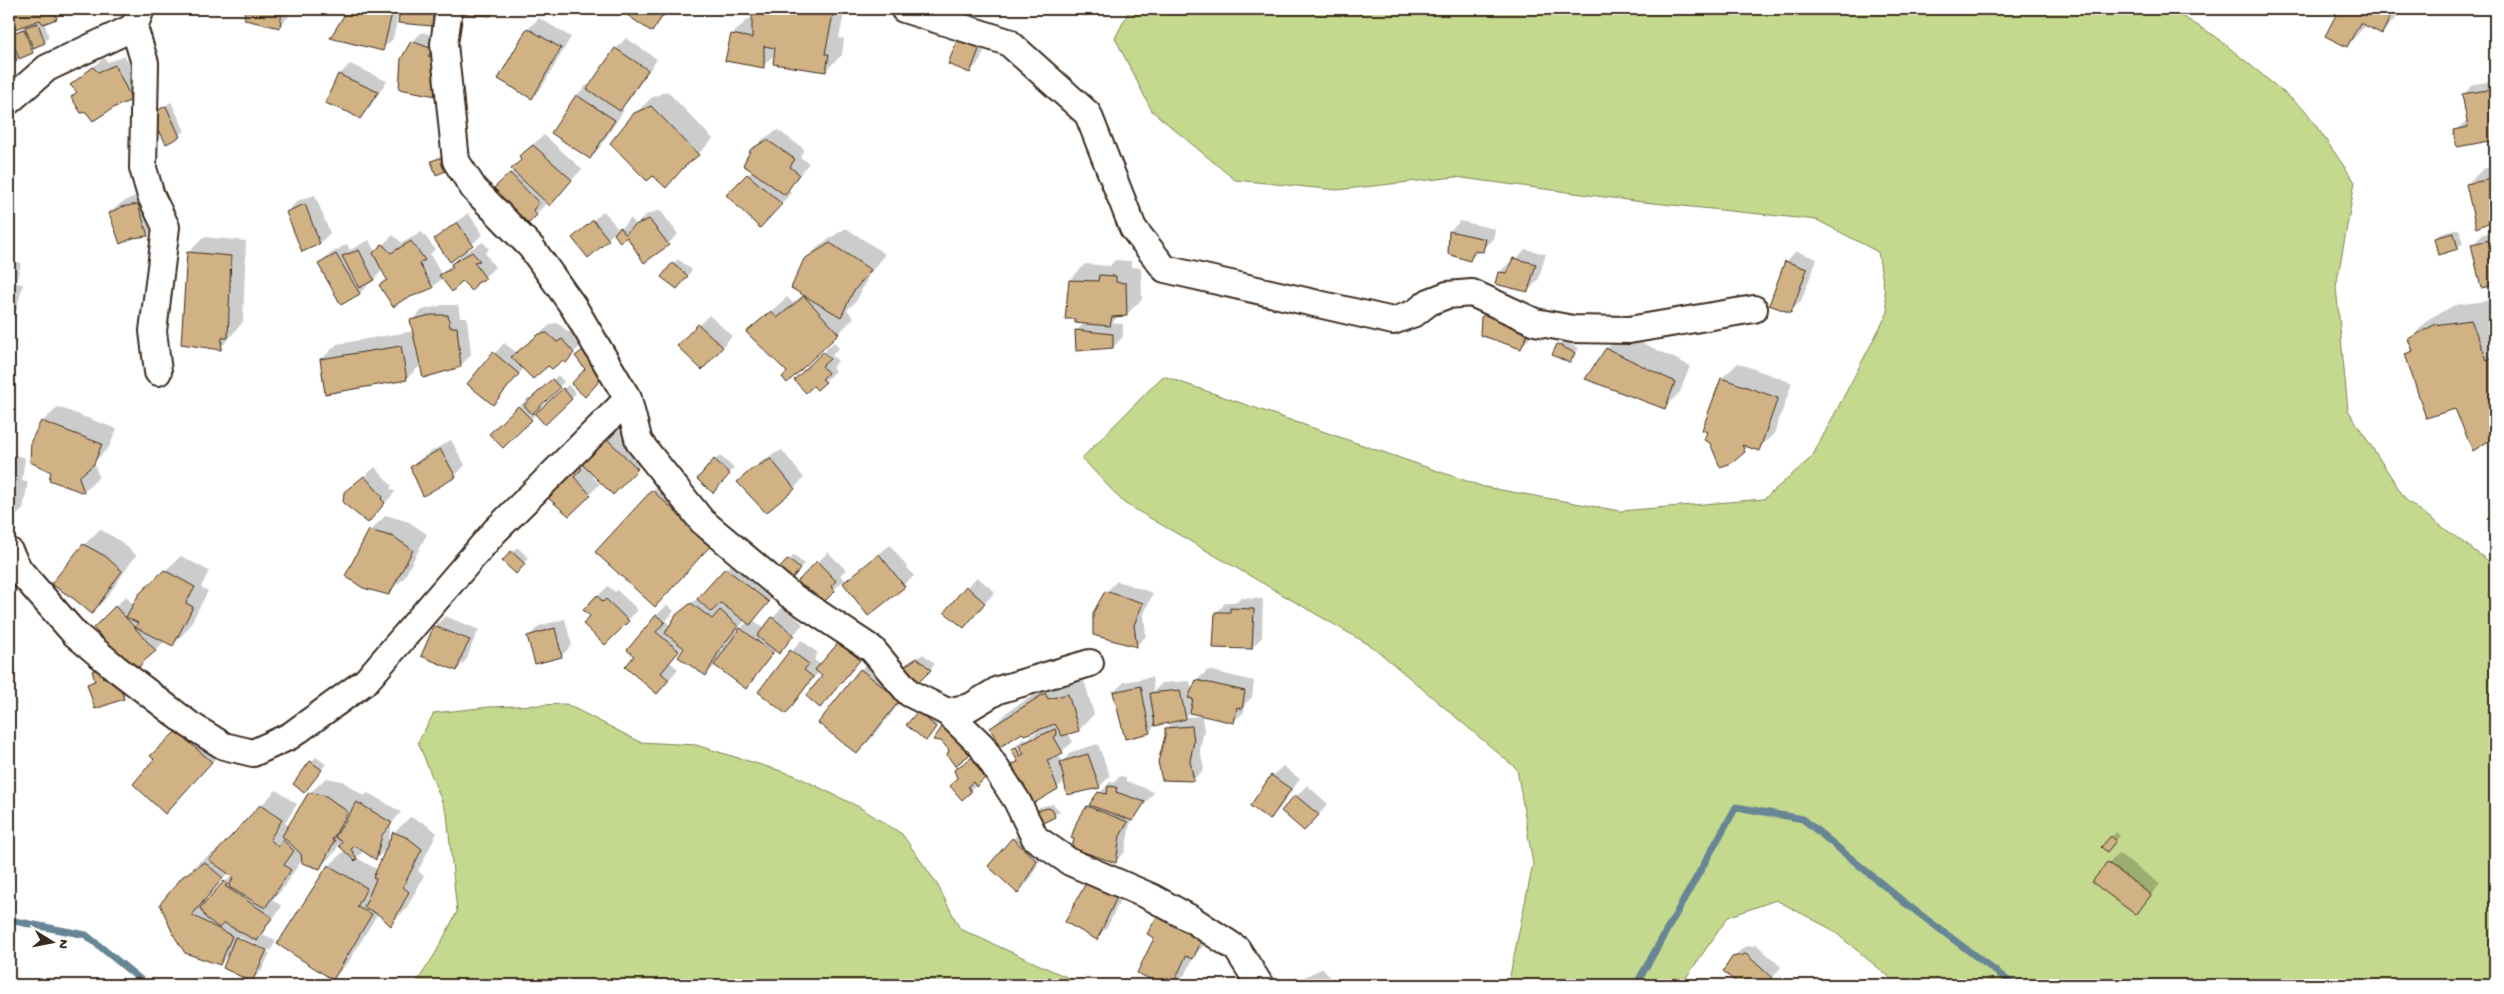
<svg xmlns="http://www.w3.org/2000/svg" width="2504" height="994" font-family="'Gochi Hand',sans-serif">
  <rect width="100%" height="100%" fill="#fff"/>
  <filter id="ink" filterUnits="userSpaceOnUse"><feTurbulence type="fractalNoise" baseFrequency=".02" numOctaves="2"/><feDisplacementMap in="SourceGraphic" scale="10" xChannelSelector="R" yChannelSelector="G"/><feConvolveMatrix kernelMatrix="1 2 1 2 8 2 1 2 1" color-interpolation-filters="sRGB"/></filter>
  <g filter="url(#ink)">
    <g fill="#c4d98e" stroke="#808256">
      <polygon points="1130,9 1563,9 1638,13 1660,9 2170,9 2215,36 2305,110 2355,182 2336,287 2348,410 2406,500 2495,566 2495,985 1899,985 1831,929 1776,900 1728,917 1681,985 1508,985 1533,864 1517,769 1373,647 1124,503 1082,458 1163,376 1484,487 1620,511 1764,499 1812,457 1888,312 1878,252 1817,220 1634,201 1455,177 1337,190 1235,180 1152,111 1115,38"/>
      <polygon points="566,704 640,742 696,745 794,775 859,807 902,834 937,884 960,929 1084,985 415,985 435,954 457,912 447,814 418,742 434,713 489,707"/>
    </g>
    <g fill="#0003" fill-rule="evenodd">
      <path d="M9,9H66L57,18L44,22L49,37L44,42L36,45L37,47L32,52L20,56L9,64ZM24,24V27L13,33L10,32L15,28Z"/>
      <polygon points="245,9 296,9 280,26 246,18"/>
      <polygon points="349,9 442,9 442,15 431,25 398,16 393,39 382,49 332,37"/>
      <polygon points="465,9 497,9 491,15 465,13"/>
      <polygon points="634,9 670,9 652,31 629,15"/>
      <polygon points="754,9 845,9 839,38 844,39 842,55 826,70 775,54 763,66 732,35 748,19 754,20"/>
      <polygon points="2340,9 2401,9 2397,17 2382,33 2366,25 2347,46 2327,35"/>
      <polygon points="539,18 571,37 542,87 531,98 499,79 528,29"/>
      <polygon points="422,32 442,38 446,85 412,42"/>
      <polygon points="990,36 980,61 970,72 950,64"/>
      <polygon points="626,38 657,59 630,99 621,108 624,110 600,147 590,157 553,132 577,95 587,85 590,87 616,49"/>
      <polygon points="125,56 142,88 131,99 114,106 78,92 71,85 104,58 108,62"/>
      <polygon points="350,64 387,81 370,107 360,118 349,110 339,75"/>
      <polygon points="2495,81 2495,139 2458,146 2454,131 2468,120 2463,95 2474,84"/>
      <polygon points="667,91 713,139 666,186 635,114 651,98"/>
      <polygon points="171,102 185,131 166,142 161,131 153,125 158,121 155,112"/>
      <polygon points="778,130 804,149 800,157 809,163 788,190 791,193 770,216 728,195 753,170 752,150 763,139"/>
      <polygon points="544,135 582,169 550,204 543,197 542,199 546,204 523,227 496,188 522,160 520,156"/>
      <polygon points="451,152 455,163 433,162 438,157"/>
      <polygon points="2495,165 2495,219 2477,226 2467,184 2483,169"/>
      <polygon points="148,194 157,225 147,235 110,213 121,203 133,197"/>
      <polygon points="315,195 330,233 320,243 302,250 287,212 297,201"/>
      <polygon points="660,210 678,234 668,244 627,235 620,240 614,233 588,256 573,238 604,211 619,230 631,218 636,225 646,215"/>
      <polygon points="468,213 483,234 472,244 435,239"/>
      <polygon points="1460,221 1495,229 1493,240 1470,259 1450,231"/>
      <polygon points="846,228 885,254 869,275 857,300 847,310 854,318 838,334 788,372 748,332 787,297 793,303 804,294 805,260 821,244"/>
      <polygon points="2459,229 2463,243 2458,248 2435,239 2440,234"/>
      <polygon points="422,232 435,249 430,254 441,274 462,254 483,242 489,249 485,253 495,267 472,289 462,280 443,277 433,287 403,299 380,285 387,278 383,270 360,293 320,264 330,254 347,244 350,250 369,240 375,252 393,235 402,243"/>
      <polygon points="2495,232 2495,284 2482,287 2473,245 2483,234"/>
      <polygon points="204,237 246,241 243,322 220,349 188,253"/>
      <polygon points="1525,249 1546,254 1538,280 1528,291 1499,273 1510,262 1513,263"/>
      <polygon points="1796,251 1817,259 1801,301 1791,311 1786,262"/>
      <polygon points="678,259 692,270 682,283 673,264"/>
      <polygon points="9,260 21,263 16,283 23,284 9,340"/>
      <polygon points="1115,260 1131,261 1131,267 1141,268 1142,299 1126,315 1119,315 1112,323 1123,324 1123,337 1113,347 1076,331 1084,323 1070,280 1085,264 1110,266"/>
      <polygon points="2495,288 2495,436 2473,449 2456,408 2406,355 2413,348 2410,339 2430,318 2455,305 2493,300 2491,292"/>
      <polygon points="443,305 458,305 460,317 467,317 471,355 460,366 421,365 406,379 321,360 337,344 414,331 412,321 422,310"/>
      <polygon points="1493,306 1540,318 1531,337 1521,347 1483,317"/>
      <polygon points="709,315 732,336 712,358 679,346"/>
      <polygon points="558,323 568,332 573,329 584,342 566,361 562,360 524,368 493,404 469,383 504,343 517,353 551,324"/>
      <polygon points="1622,333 1690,366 1680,392 1665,407 1607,349"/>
      <polygon points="1563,340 1579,348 1570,362 1554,354"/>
      <polygon points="834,342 839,348 832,355 838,361 832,368 835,371 817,389 813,384 795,380"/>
      <polygon points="1738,363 1792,383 1774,434 1758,449 1749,446 1731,462 1722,378"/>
      <polygon points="558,375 564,382 539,407 541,409 568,385 576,393 545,423 536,414 503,447 491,434 529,397 532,400"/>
      <polygon points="58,407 117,429 109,447 94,462 99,477 84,492 50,479 53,471 42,422"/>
      <polygon points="618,429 647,458 613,493 594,474 592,476 600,484 569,514 571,476 585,451 591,457"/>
      <polygon points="451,440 465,465 455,476 412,468 422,457"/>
      <polygon points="782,450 804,478 794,488 749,472 764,459"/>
      <polygon points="9,453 25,458 22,481 28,482 23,509 9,523"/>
      <polygon points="720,456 734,468 718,487 715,460"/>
      <polygon points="375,467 392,486 390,488 395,492 378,511 345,493"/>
      <polygon points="668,475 726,528 670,589 653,491"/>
      <polygon points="386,515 409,522 427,534 404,578 388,593 370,531"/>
      <polygon points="100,529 120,541 136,555 107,597 92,613 84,545"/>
      <polygon points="890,545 914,576 868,614 843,581 825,599 798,583 828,552 846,570 840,575 846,581"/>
      <polygon points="517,547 529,558 516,572 504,561"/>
      <polygon points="794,555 804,564 795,573 781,569"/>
      <polygon points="181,556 209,571 201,587 208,591 188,629 173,645 165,641 136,669 95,628 126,596 134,606 156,579"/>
      <path d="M737,558L778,591L753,620L764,628L783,607L803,624L779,652L776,650L746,687L716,665L706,674L684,646L670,662L678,669L667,682L636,655L657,615L667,605L674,611L666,621L671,626L677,616L708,589ZM745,620L748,621L740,629L739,628Z"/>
      <polygon points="977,577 995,592 964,626 967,587"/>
      <polygon points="1117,581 1153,593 1144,614 1146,636 1136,646 1106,592"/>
      <polygon points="608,586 615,592 617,590 638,610 605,643 592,616 584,610"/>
      <polygon points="1241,598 1263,599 1262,637 1252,648 1216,613 1226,602 1237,602"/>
      <polygon points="445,616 479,630 472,644 467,659 457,669 435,626"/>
      <polygon points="565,619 572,645 562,655 536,663 529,636 539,626"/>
      <polygon points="801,640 818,653 814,660 821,665 840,643 869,649 830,696 824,676 819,672 786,712 760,692"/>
      <polygon points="877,654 902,670 923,654 935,664 915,684 873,737 857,752 820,722 861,669"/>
      <polygon points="104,661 133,688 123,698 89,684 95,678 94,671"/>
      <polygon points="1208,670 1254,681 1252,697 1245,704 1244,712 1233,722 1191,712 1186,717 1202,716 1204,730 1200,750 1204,769 1193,780 1166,736 1166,729 1174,720 1157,724 1150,731 1114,692 1124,682 1152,677 1154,691 1162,683 1190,681 1192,691 1197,680"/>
      <polygon points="1061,678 1064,685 1084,680 1094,714 1079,730 1068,733 1073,742 1059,754 1062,762 1071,752 1098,744 1110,776 1099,787 1065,781 1057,788 1014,765 1019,760 1013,749 1023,739 1027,739 1043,727 992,728 1007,712"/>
      <polygon points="919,712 940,721 926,739"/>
      <polygon points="193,716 227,746 165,813 156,759 152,756"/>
      <polygon points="984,747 994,767 962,798 956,771"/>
      <polygon points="316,757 326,764 309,786 311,762"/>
      <polygon points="1283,766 1300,779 1280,808 1270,818 1272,776"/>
      <polygon points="1120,776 1126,777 1126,781 1154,792 1130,824 1125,852 1115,862 1088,807 1110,782 1114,783"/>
      <path d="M326,778L342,781L364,796L368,793L401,812L392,823L387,847L394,833L410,817L424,823L437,833L418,871L424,876L406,909L391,924L378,913L348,963L333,978L329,866L345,850L341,840L335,852L319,868L303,858L281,891L272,900L282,906L262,934L276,940L271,951L240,937V940L270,953L262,970L252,980L229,954L220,964L185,952L183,878L199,862L221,848L276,790L297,804L285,823L289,827L310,793ZM387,848L378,870L357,858L364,850L376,859ZM229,872L232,875L209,900L206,899Z"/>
      <polygon points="1307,785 1328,804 1315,819 1283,811"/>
      <polygon points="1053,804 1060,811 1043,822 1035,812 1039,807"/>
      <polygon points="1023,829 1046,850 1028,882 1018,892 1013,839"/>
      <polygon points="2116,832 2120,836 2112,846 2112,837"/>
      <polygon points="2118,853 2160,884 2136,913 2094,882"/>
      <polygon points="1126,887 1107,928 1096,938 1067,922"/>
      <polygon points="1218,922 1208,941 1194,956 1187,972 1174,985 1166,985 1139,972"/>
      <polygon points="1757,945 1781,967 1767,985 1741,985 1725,971 1733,958 1744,947"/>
      <polygon points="1323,968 1335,985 1293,985 1302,978"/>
    </g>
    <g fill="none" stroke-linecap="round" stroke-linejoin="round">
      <g stroke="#678595" stroke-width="7">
        <polyline points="9,920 86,935 147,985"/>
        <polyline points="981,985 991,983 996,985"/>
        <polyline points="1636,985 1736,807 1803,819 1905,903 2014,985"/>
      </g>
    </g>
    <g fill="#d1b285" stroke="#3b2a1e">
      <polygon points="9,9 53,9 57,19 43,24 40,20 12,30 9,34"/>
      <polygon points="244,9 282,9 280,28 245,20"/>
      <polygon points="348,9 393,9 383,51 330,38"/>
      <polygon points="400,9 434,9 432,26 398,23"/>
      <polygon points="464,9 492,9 491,16 463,14"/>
      <polygon points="632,9 667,9 652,32 627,15"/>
      <polygon points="752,9 834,9 825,54 829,54 826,72 773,64 775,48 764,46 764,68 725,61 731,34 752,38"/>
      <polygon points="2339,9 2353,13 2355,9 2393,10 2382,34 2360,23 2347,47 2325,36"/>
      <polygon points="38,23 45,43 33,48 25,27"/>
      <polygon points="527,28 561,48 532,99 498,79"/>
      <polygon points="24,29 33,53 19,59 10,34"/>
      <polygon points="9,37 17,61 9,65"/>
      <polygon points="958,38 980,47 970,73 948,64"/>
      <polygon points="411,41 433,49 428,56 442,59 436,96 399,89 401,59"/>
      <polygon points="615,48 648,70 620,111 587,89"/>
      <polygon points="115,65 132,100 115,107 93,121 86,112 81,113 71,97 77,92 70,85 93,67 98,72"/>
      <polygon points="338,74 378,92 360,119 348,112 325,103"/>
      <polygon points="2495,89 2495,140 2457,147 2453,130 2468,127 2462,94"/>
      <polygon points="576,95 615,120 590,159 551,133"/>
      <polygon points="166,106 180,137 166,144 160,132 155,134 151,125 158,122 154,112"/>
      <polygon points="651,106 699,155 684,167 666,188 653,176 647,181 610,143 634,113"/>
      <polygon points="767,140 795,159 790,167 799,174 785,195 743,165 751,149"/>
      <polygon points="533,145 572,180 550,206 511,169 521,160 519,156"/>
      <polygon points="446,156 451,169 436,175 431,161"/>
      <polygon points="2495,168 2495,220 2476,228 2466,184 2492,179 2490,169"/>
      <polygon points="510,173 539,203 533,210 537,215 523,229 492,197 498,192 494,188"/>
      <polygon points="747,174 782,204 760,228 726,195"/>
      <polygon points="138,204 148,236 133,238 120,244 109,213 121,207"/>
      <polygon points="305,204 320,244 302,252 286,212"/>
      <polygon points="649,219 669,245 644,263 627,237 620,242 614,234 620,227 625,234 635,225"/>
      <polygon points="593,220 609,240 588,258 572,238"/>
      <polygon points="457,222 473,245 450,262 434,239"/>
      <polygon points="1449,231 1486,239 1483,252 1474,251 1470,261 1448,254"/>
      <polygon points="2454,233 2458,249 2438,255 2434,238"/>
      <polygon points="2495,239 2495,285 2481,288 2471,244"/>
      <polygon points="411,241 425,260 419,263 433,288 403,300 393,307 379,285 387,280 373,253 382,244 391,253"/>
      <polygon points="830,243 871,270 853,292 841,317 791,288 804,259"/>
      <polygon points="359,250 374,280 359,288 342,256"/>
      <polygon points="187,252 231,256 228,338 222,338 221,350 181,344"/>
      <polygon points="472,252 480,261 474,262 486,279 477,283 472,291 462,281 452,292 439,275 453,268 451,264"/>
      <polygon points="336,254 360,294 341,305 318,264"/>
      <polygon points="1513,258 1536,264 1528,292 1495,284 1498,272 1507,273"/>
      <polygon points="1785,261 1807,269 1791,313 1769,305"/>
      <polygon points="672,263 688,276 677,289 661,277"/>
      <polygon points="1099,275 1116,276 1116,282 1126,283 1127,316 1112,317 1110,326 1075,323 1075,319 1065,319 1069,280 1098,281"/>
      <polygon points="2495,290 2495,317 2490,291"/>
      <polygon points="804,296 839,334 787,383 782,377 787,372 746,332 771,311 777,318"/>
      <polygon points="1494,309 1530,328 1521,349 1480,335 1481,317"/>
      <polygon points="431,315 448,315 450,327 457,327 461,367 423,378 410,320"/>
      <polygon points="2471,320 2487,360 2492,358 2495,366 2495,392 2492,394 2495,403 2495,437 2473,451 2455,409 2426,418 2405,354 2413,351 2408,339 2434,325"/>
      <polygon points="698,324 723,347 702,370 677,346"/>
      <polygon points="1075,330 1113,334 1113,348 1076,351"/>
      <polygon points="547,333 557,342 562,339 574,353 566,363 562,361 552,369 548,366 533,379 511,357 539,334"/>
      <polygon points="1557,344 1575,353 1570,363 1552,355"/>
      <polygon points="401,346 407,380 325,394 320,359"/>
      <polygon points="587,347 605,375 585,397 571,384 585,369 575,356"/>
      <polygon points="1606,348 1675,382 1665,409 1585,379"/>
      <polygon points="493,352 519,374 493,405 467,384"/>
      <polygon points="823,352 830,359 822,366 828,373 822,379 826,382 817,390 813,386 806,393 794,380"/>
      <polygon points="1721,378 1778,398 1759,451 1742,445 1745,452 1732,463 1720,467 1710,443 1704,440 1707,432 1702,430"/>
      <polygon points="552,379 560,388 532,414 524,405"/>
      <polygon points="563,388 572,399 545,425 535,414"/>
      <polygon points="518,406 532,420 503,448 489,434"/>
      <polygon points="41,421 102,444 94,464 79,477 84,493 49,480 51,472 30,462 31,441"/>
      <polygon points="607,439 638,469 613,495 582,464"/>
      <polygon points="440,449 456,477 423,496 410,467"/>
      <polygon points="714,459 730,474 713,493 697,479"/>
      <polygon points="771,459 795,489 766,513 737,482 752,469"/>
      <polygon points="574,460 582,469 574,477 591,495 569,516 548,498 569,476 563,469"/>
      <polygon points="364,476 383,497 381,499 385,503 368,523 343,503 344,492"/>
      <polygon points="652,490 711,545 655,607 595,552"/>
      <polygon points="9,497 14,498 9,521"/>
      <polygon points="369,530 394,537 413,550 389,595 363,588 345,576"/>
      <polygon points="83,544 105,556 122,571 92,614 74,599 51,584"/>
      <polygon points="511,551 525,564 516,574 502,561"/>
      <polygon points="879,554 905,587 868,616 843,583"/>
      <polygon points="788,559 800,569 791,580 779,569"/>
      <polygon points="817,561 836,581 831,586 835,591 825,601 821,597 816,603 796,583"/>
      <polygon points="725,568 769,602 750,625 721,603 711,612 697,599"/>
      <polygon points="164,570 195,587 186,603 193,607 173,646 135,627 138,623 126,617 139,594"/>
      <polygon points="966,586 985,603 964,628 944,612"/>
      <polygon points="1105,591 1143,603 1134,625 1137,647 1093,635 1093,613"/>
      <polygon points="597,595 603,602 606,599 629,621 605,645 583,624 590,616 583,610"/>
      <polygon points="691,603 712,619 720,610 738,626 720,649 706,676 678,657 684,648 665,633 676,615"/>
      <polygon points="115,606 156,651 144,661 136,671 93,628"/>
      <polygon points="1230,608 1254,609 1252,649 1213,648 1215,612 1230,612"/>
      <polygon points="656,615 665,622 656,632 679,651 661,673 669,680 657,694 625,667 634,656 627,650"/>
      <polygon points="772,617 794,635 779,654 757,636"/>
      <polygon points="434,626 470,640 462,655 457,671 421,656"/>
      <polygon points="555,628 562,657 535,664 527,636"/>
      <polygon points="740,628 773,653 746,689 714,665"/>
      <polygon points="839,642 860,660 820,708 806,696 822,676 815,670"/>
      <polygon points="790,650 809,664 804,670 813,677 786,714 758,692"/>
      <polygon points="917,658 931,670 918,683 900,669"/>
      <polygon points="101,668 103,678 116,674 124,699 95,709 87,684 95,681 92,671"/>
      <polygon points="860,669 900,700 857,754 818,723"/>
      <polygon points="1196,680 1245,691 1242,709 1237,707 1234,723 1190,713 1193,699 1188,698"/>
      <polygon points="1141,686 1150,733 1125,739 1113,692"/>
      <polygon points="1180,690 1186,719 1155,726 1150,693"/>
      <polygon points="1045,693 1048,699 1068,694 1079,731 1062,736 1055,724 1024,735 1022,733 1000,747 990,728"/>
      <polygon points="918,711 936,727 926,741 906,725"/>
      <polygon points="1192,726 1194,741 1190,761 1194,781 1162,780 1158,762 1165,736 1165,728"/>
      <polygon points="942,727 973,752 955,766 947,755 949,750 941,741 933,740"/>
      <polygon points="1055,729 1057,735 1054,737 1063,753 1047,760 1058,789 1031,805 1012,764 1018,762 1011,749 1016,747 1020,756 1024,754 1019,745"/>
      <polygon points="176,731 212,762 165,814 133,784 154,759 150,756"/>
      <polygon points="1088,754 1100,788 1067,795 1060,762"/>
      <polygon points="974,756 975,764 985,778 976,787 973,782 968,786 971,792 962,800 950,786 957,778 954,770"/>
      <polygon points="310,761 322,770 304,793 293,784"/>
      <polygon points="1271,775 1291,789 1270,820 1250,806"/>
      <polygon points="1108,786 1117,787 1116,792 1145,802 1133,821 1089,805 1098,792 1107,794"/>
      <polygon points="309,792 326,796 348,812 332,840 335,840 320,869 302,863 301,854 282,836"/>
      <polygon points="1295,795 1319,815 1304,831 1281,811"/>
      <polygon points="357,802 392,823 382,835 376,860 355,846 351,849 357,859 355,861 339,846 342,842 335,837"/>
      <polygon points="260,805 282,820 270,839 278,847 283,840 294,851 284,865 291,870 265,908 229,887 233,877 209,860"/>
      <polygon points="1087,806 1128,822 1120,836 1116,863 1072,848 1074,839 1071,838 1077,821"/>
      <polygon points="1048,808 1053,810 1055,817 1043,823 1033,812"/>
      <polygon points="393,832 408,838 422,849 403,887 409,892 391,926 379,915 364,907 376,879 373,878"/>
      <polygon points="2111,836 2116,841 2107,852 2101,847"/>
      <polygon points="1012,838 1037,861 1018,894 988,866"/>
      <polygon points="204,862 223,878 192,915 232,936 220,965 185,953 173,934 160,904 182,877"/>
      <polygon points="2107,862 2151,895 2136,915 2092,882"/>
      <polygon points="328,865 367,888 357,907 372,914 333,980 277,944"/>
      <polygon points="224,881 228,884 225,886 272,917 257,941 224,923 219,928 206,918 200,908"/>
      <polygon points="1087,881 1117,897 1097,940 1065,922"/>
      <polygon points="1158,915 1203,937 1193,959 1186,956 1173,985 1163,985 1137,973 1154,938 1147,934"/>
      <polygon points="235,937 267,950 252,982 223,968"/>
      <polygon points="1746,954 1772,978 1764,985 1739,985 1723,971 1732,957"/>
    </g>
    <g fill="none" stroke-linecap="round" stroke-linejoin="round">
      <defs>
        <g id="street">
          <polyline points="141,9 134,27 145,63 143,168 151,196 166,227 153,331 158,372"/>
          <polyline points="449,9 444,44 456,161 474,189 531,247 573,306 628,399 639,442 702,521 790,595 872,649 909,693 947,712 970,707 998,690 1090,663"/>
          <polyline points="904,9 1008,42 1088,114 1133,228 1165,269 1393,321 1415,313 1429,302 1447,295 1472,293 1535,322 1573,329 1629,330 1754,309"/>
          <polyline points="9,101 47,68 134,27"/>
          <polyline points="9,551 19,570 75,634 117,669 190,725 224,746 253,753 290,736 366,681 495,531 628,399"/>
          <polyline points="947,712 981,745 1017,801 1035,838 1070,862 1151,897 1193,920 1237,949 1260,985"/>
        </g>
      </defs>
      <use href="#street" stroke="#3b2a1e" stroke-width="30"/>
      <use href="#street" stroke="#fff" stroke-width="26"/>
    </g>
  </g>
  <rect width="2504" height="994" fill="none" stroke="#fff" stroke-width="30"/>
  <rect x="15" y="15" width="2474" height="964" fill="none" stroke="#3b2a1e" stroke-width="2" filter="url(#ink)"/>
  <g transform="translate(52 942) rotate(100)" stroke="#ffffff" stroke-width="4" paint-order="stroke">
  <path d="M0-4L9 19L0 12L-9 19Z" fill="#3b2a1e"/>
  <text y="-8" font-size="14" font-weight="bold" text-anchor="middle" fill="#3b2a1e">N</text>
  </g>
</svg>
